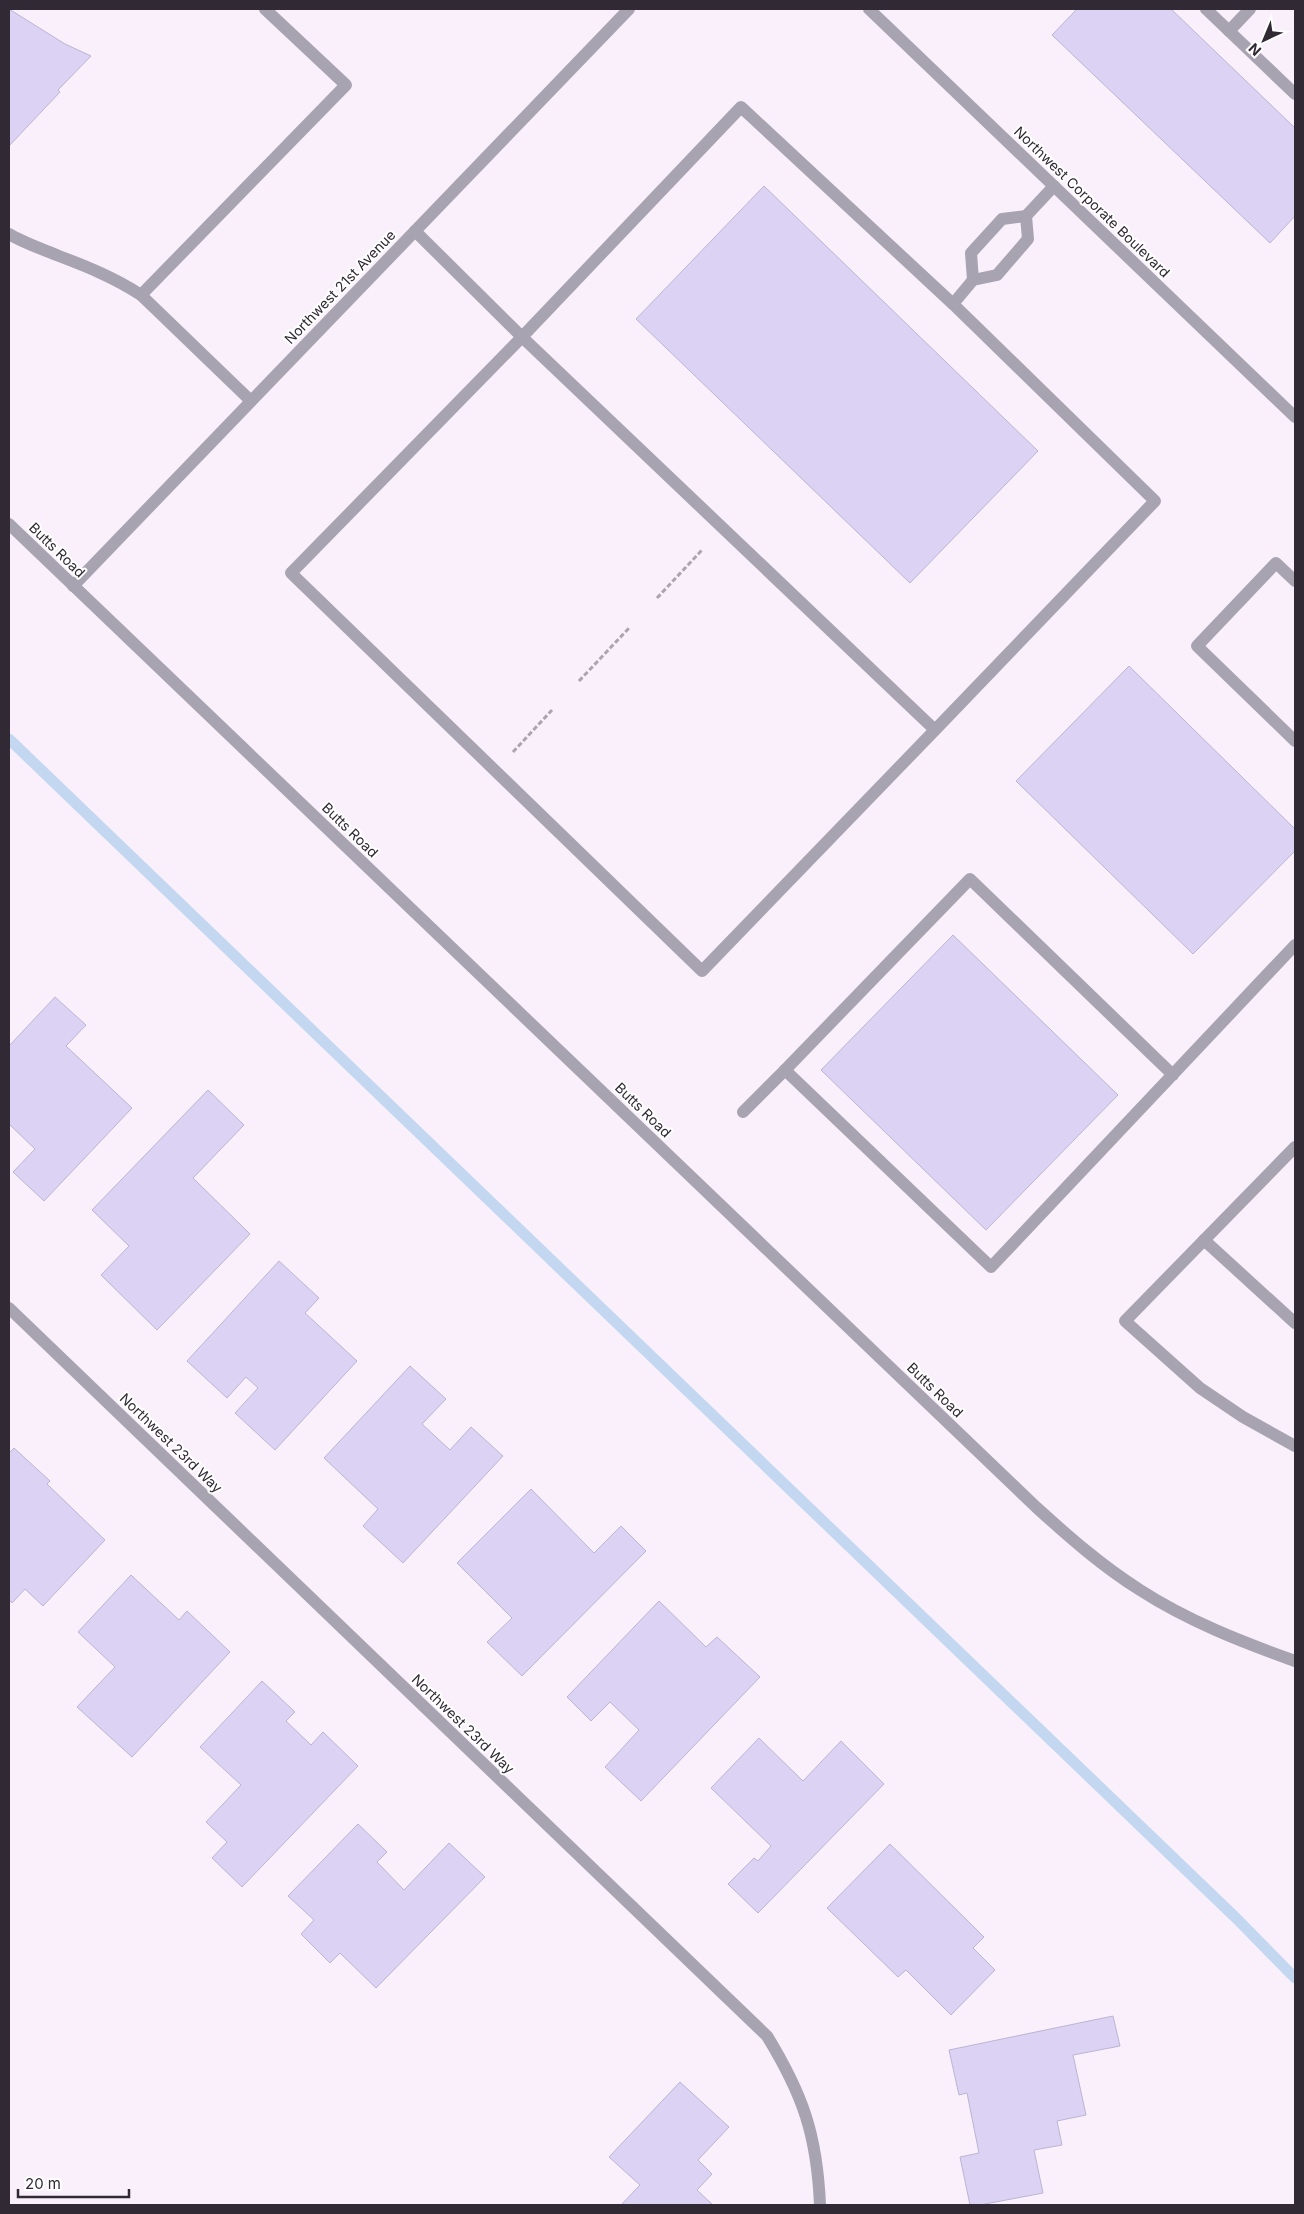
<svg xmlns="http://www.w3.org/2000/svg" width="1304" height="2214" font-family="Inter,sans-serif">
  <rect width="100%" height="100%" fill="#f9f0fb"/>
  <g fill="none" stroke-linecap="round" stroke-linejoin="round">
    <polyline stroke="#c3d7f1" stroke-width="11" points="9,739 1236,1918 1295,1978"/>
  </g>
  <g fill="#dcd3f4" stroke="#bcb4d3">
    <polygon points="9,9 65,44 91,56 58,90 60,92 9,146"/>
    <polygon points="1077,9 1171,9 1295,128 1295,216 1270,243 1052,35"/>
    <polygon points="764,186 1038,451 910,583 636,319"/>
    <polygon points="1129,666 1295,829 1295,851 1193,954 1016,781"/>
    <polygon points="953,935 1118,1095 986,1230 821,1070"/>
    <polygon points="55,997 86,1025 66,1046 132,1108 44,1201 13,1172 35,1149 9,1124 9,1046"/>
    <polygon points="208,1090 244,1125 193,1178 250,1234 157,1330 101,1275 129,1246 92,1210"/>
    <polygon points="279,1261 319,1298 305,1313 357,1361 275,1450 235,1413 258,1388 246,1377 227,1398 187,1361"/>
    <polygon points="410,1366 446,1399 422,1424 450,1450 471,1427 503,1456 403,1563 363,1526 378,1509 324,1458"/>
    <polygon points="14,1448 50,1481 47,1484 105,1540 43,1606 25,1589 12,1603 9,1600 9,1453"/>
    <polygon points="531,1489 594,1553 621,1526 646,1551 522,1676 487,1642 512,1618 457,1563"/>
    <polygon points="131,1575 179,1620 187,1611 230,1652 132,1757 77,1707 115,1667 78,1632"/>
    <polygon points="659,1601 706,1647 717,1637 760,1677 641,1801 605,1767 639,1730 610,1702 591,1721 567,1697"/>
    <polygon points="262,1681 295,1712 286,1721 311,1745 323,1732 358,1766 242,1887 212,1858 227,1842 206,1822 241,1785 200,1747"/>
    <polygon points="759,1738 803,1781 841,1741 884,1784 758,1913 728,1884 754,1858 758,1861 771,1846 711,1788"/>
    <polygon points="358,1824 387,1852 377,1862 404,1890 449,1843 485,1877 376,1988 340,1953 330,1963 301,1934 314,1920 288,1896"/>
    <polygon points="890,1844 984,1937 973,1948 995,1970 951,2015 906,1970 898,1977 827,1908"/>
    <polygon points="1113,2016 1120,2046 1073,2055 1086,2115 1057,2121 1062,2145 1034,2150 1043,2193 980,2205 970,2205 960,2157 979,2153 967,2093 959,2095 949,2050"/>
    <polygon points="680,2082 729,2127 698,2160 712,2174 697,2190 713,2205 621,2205 640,2185 609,2157"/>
  </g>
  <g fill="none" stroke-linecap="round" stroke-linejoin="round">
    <g stroke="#ada4af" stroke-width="3" stroke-dasharray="5 2.5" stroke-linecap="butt">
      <polyline points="657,598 702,550"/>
      <polyline points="579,681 630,627"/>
      <polyline points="513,752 552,710"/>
    </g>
    <g stroke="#a8a3b0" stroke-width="12">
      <polyline points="869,9 1295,417"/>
      <polyline points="1206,9 1295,94"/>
      <polyline points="1229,31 1250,9"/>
      <polyline points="415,231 522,337 935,730 702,971 291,573 522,337 741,107 953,304 1155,501 935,730"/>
      <path d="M9,234C24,243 42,249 59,256C88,267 115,278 141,295L251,401"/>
      <polyline points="973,280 971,253 1002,219 1026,216 1054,186"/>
      <polyline points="141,295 346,85 265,9"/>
      <polyline points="953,304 973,280 997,275 1028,239 1026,216"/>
      <path d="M9,524L1036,1507C1069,1537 1102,1566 1140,1590C1188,1621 1242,1642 1295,1661"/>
      <polyline points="1295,581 1276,563 1197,646 1295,741"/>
      <polyline points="73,586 629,9"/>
      <polyline points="1173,1075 970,879 785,1070 991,1267 1295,945"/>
      <polyline points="743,1112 785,1070"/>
      <polyline points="1295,1147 1125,1321 1200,1388 1243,1417 1295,1446"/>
      <polyline points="1204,1240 1295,1323"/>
      <path d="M9,1308L767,2036C803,2095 817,2135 820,2205"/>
    </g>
  </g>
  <g text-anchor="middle" stroke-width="4" stroke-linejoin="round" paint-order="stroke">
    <g font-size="14" fill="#312934" stroke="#fff">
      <text transform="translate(1092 202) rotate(44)" y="5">Northwest Corporate Boulevard</text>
      <text transform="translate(340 287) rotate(-46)" y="5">Northwest 21st Avenue</text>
      <text transform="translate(57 550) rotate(44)" y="5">Butts Road</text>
      <text transform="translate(350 830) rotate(44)" y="5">Butts Road</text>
      <text transform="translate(643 1110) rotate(44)" y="5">Butts Road</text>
      <text transform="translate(935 1390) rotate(44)" y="5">Butts Road</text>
      <text transform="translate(171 1443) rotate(44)" y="5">Northwest 23rd Way</text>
      <text transform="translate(463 1724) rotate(44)" y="5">Northwest 23rd Way</text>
    </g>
  </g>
  <rect width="1304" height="2214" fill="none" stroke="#312934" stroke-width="20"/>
  <g transform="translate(1264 40) rotate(224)" stroke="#ffffff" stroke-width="4" paint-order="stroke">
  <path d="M0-4L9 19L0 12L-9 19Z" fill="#312934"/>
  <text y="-8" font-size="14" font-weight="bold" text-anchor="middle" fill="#312934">N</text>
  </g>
  <path d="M18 2189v8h111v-8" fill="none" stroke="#312934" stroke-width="2.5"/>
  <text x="25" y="2189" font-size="15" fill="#312934" stroke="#ffffff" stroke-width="4" paint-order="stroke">20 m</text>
</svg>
